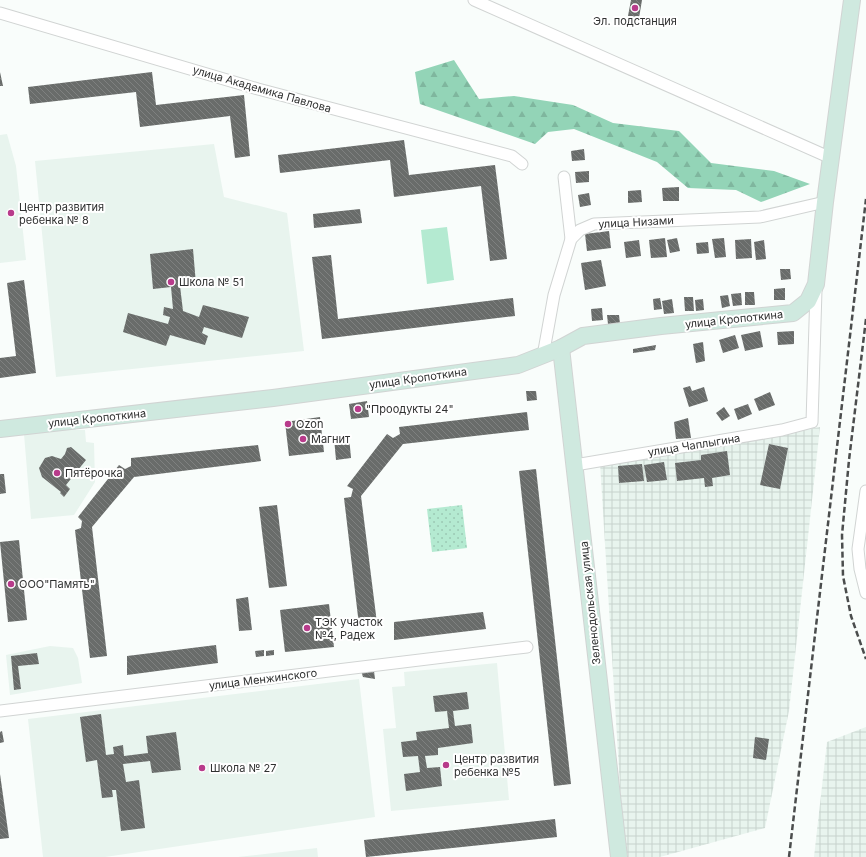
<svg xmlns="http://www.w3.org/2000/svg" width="866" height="857" font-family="Inter,sans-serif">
  <defs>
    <pattern id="industrial-grid" width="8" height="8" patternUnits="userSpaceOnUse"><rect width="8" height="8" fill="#e8f4ee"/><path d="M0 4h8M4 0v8" fill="none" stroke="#c7d2cd"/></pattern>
    <pattern id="forest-firs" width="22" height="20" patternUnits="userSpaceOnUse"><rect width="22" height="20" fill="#93d4b7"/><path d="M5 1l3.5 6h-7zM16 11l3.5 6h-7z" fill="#7fb69e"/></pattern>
    <pattern id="park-dots" width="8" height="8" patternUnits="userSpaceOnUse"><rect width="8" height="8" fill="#b4ead1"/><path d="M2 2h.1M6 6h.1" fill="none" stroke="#9bc9b4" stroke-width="1.8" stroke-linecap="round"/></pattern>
    <pattern id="building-back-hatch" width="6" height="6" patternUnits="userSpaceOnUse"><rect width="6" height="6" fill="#696c6a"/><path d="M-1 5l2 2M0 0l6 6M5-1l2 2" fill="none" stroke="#7f8180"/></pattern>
  </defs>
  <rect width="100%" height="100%" fill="#f9fdfb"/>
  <g fill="#e8f4ee">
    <polygon points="7,134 16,166 26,260 0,263 0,135"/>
    <polygon points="214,144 224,197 287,213 304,351 56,377 35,161"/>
    <polygon points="74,427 76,430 85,430 86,442 94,443 95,482 74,515 31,519 24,434"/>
    <polygon points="50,646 73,648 78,658 82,683 10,695 6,655"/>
    <polygon points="497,663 509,800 391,811 383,729 396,728 392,687 405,686 404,672"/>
    <polygon points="359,679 375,817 105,857 43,857 28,719"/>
    <polygon points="317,848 318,857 238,857"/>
  </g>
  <g fill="url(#industrial-grid)">
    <polygon points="820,427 789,711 765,828 660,857 628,857 623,834 600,463"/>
    <polygon points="866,727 866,857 814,857 827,742"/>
  </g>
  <polygon fill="#b4ead1" points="447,227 454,280 427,284 421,230"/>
  <polygon fill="url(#forest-firs)" points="454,60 479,99 514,96 573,105 613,123 679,131 711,163 774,171 810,184 761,202 736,190 688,188 657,162 574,129 548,132 535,144 420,104 415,72"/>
  <polygon fill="url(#park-dots)" points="462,505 467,548 432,552 427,509"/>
  <g fill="url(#building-back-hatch)">
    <polygon points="631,0 642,0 639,18 628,16"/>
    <polygon points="0,72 3,86 0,86"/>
    <polygon points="152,72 156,105 244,95 250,156 235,158 230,116 140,127 136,92 30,104 28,87"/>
    <polygon points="404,140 409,175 495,165 507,259 490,261 481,186 394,197 390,160 280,173 278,155"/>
    <polygon points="584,149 585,160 572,161 571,151"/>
    <polygon points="589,171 589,182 576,183 575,172"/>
    <polygon points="679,187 679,201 663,201 662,188"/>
    <polygon points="641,190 642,202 628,203 628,191"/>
    <polygon points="589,193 591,205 580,207 578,195"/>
    <polygon points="360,209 362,223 314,228 313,214"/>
    <polygon points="609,231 611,248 587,251 585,234"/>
    <polygon points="665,238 667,257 651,258 649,240"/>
    <polygon points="677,238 680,251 670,253 667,240"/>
    <polygon points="724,238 726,257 715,258 712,239"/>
    <polygon points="751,239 752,258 736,259 735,240"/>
    <polygon points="639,240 641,256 626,258 624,242"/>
    <polygon points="764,240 766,259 756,260 754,242"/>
    <polygon points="708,242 709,253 697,254 696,243"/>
    <polygon points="193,249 196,284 180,286 183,311 199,317 203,305 249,317 242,338 204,327 202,333 208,336 205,345 170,335 166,346 123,332 128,313 168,324 170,317 163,315 164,307 173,309 171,287 153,289 150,254"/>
    <polygon points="331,255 338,319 513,298 515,316 322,339 312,257"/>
    <polygon points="601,260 606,286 585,290 581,263"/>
    <polygon points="780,269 790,269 791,279 781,280"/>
    <polygon points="24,280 36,373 0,378 0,358 16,356 7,283"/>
    <polygon points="785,288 785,300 774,300 774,289"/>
    <polygon points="745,292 754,292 755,305 745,305"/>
    <polygon points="741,293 742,305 733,306 731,294"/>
    <polygon points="728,295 730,306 722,308 720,296"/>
    <polygon points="684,297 693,297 694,311 685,311"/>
    <polygon points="660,298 662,309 654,310 653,299"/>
    <polygon points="672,299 674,313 664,314 662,301"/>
    <polygon points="703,299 704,310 696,311 695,300"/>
    <polygon points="602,308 603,320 592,321 591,309"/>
    <polygon points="607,315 619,315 620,324 608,324"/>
    <polygon points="760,331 763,347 745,351 741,335"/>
    <polygon points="794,331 794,344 778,345 777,332"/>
    <polygon points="735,335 739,348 723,353 719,340"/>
    <polygon points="703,342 705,361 696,363 693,344"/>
    <polygon points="656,345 655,350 633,353 633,349"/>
    <polygon points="690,386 692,391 704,387 708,401 689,407 683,388"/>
    <polygon points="526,391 536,391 537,400 527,401"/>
    <polygon points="770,392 775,405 759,411 754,399"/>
    <polygon points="367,401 369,417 351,419 349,404"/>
    <polygon points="748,404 752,414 738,420 734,409"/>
    <polygon points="724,407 730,416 722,421 716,413"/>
    <polygon points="527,412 529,430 403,444 361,496 377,623 359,625 344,498 351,497 353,489 347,486 387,434 393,438 400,434 399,427"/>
    <polygon points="320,417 324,452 289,456 285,422"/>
    <polygon points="688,418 691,438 676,439 674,422"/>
    <polygon points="349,436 351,458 336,460 334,438"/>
    <polygon points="769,444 788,448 780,489 760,485"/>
    <polygon points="258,445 261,461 134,477 92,527 107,656 90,658 75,530 81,528 82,521 78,517 119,465 125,469 131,466 131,458"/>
    <polygon points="71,447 86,460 66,485 70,489 64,497 60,493 61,492 42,477 39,468 45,458 52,456 61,459 65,454 67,448"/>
    <polygon points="727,451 730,475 712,478 713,486 705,487 704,478 677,481 675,463 701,460 701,455"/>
    <polygon points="664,462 667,480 647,482 644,465"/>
    <polygon points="642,464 644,481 619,483 618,466"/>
    <polygon points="536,469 571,784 554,786 519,471"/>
    <polygon points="0,474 4,474 6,493 0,494"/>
    <polygon points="277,505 287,586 269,588 259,507"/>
    <polygon points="19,540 27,620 8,622 0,542"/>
    <polygon points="248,597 252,630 239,631 236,599"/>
    <polygon points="329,604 334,647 285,652 280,610"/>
    <polygon points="483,612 486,629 394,640 394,622"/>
    <polygon points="216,645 218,663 127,675 127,656"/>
    <polygon points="264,650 264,656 256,657 255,651"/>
    <polygon points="274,650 274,655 266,656 266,651"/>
    <polygon points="37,653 39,664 18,666 21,689 14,690 11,656"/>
    <polygon points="361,671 374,671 375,679 363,677"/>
    <polygon points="467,692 469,709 453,711 455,726 471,724 473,743 438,748 438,755 425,756 427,768 440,767 442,786 406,791 404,774 420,772 418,756 403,757 401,742 417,740 416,732 449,728 447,711 435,712 433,696"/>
    <polygon points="101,714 106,755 114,754 113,747 123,745 124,756 148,753 146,736 176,732 181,770 152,773 150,761 123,764 126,782 139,780 145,828 121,831 116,790 112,790 113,797 102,798 97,760 86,762 80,717"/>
    <polygon points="2,731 4,742 0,743 0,732"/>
    <polygon points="755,737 769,739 766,760 753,758"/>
    <polygon points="0,774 9,838 0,839"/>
    <polygon points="555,819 557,837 366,857 364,840"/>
  </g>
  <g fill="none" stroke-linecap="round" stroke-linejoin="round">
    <defs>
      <g id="street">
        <polyline points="474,0 831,158"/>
        <polyline points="0,13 258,89 512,156 522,164"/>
        <polyline points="564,177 571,239"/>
        <polyline points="543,356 554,295 571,239 580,230 594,224 760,217 825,202"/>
        <polyline points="575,465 782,430 812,422 816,290"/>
        <polyline points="866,491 858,549 860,569 866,593"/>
        <polyline points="0,711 527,647"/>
      </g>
      <g id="secondary">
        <polyline points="561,348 619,857"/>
        <polyline points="0,429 273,398 518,365 561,348 583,336 661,326 793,313 808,301 816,284 825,202 852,0"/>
      </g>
    </defs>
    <use href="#street" stroke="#d1d4d3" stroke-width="13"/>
    <use href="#secondary" stroke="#d1d4d3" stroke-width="18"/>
    <use href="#street" stroke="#fff" stroke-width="11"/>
    <use href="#secondary" stroke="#cfe9df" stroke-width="16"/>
    <g stroke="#4b4d4d" stroke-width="2.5" stroke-dasharray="6 3" stroke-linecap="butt">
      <polyline points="866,319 849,460 842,535 843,576 851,616 866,659"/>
      <polyline points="789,857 866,199"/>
    </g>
  </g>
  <g fill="#b83b8b" stroke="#fff" stroke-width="1.5">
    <circle cx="635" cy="8" r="4"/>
    <circle cx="11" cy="213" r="4"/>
    <circle cx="171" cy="282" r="4"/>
    <circle cx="358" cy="409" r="4"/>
    <circle cx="288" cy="424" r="4"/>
    <circle cx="303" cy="439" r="4"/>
    <circle cx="57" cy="473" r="4"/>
    <circle cx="11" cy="584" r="4"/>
    <circle cx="307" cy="628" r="4"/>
    <circle cx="446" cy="765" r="4"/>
    <circle cx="202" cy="768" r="4"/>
  </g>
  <g text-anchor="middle" stroke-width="4" stroke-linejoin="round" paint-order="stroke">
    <g font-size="11" fill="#303131" stroke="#fff" text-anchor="start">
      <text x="635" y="25" text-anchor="middle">Эл. подстанция</text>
      <text x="19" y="211">Центр развития<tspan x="19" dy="13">ребенка № 8</tspan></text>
      <text x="179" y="286">Школа № 51</text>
      <text x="366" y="413">"Проодукты 24"</text>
      <text x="296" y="428">Ozon</text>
      <text x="311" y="443">Магнит</text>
      <text x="65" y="477">Пятёрочка</text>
      <text x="19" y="588">ООО"Память"</text>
      <text x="315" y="626">ТЭК участок<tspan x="315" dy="13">№4, Радеж</tspan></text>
      <text x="454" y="763">Центр развития<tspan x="454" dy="13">ребенка №5</tspan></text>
      <text x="210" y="772">Школа № 27</text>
    </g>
    <g font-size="11" fill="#303131" stroke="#fff">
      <text transform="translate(262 89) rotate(16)" y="4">улица Академика Павлова</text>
      <text transform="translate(636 222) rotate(-3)" y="4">улица Низами</text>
      <text transform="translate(734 319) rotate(-6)" y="4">улица Кропоткина</text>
      <text transform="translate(418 378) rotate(-8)" y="4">улица Кропоткина</text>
      <text transform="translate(97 418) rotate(-6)" y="4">улица Кропоткина</text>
      <text transform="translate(694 445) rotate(-9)" y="4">улица Чаплыгина</text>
      <text transform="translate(590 603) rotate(-96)" y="4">Зеленодольская улица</text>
      <text transform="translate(263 679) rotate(-7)" y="4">улица Менжинского</text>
    </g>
  </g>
</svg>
